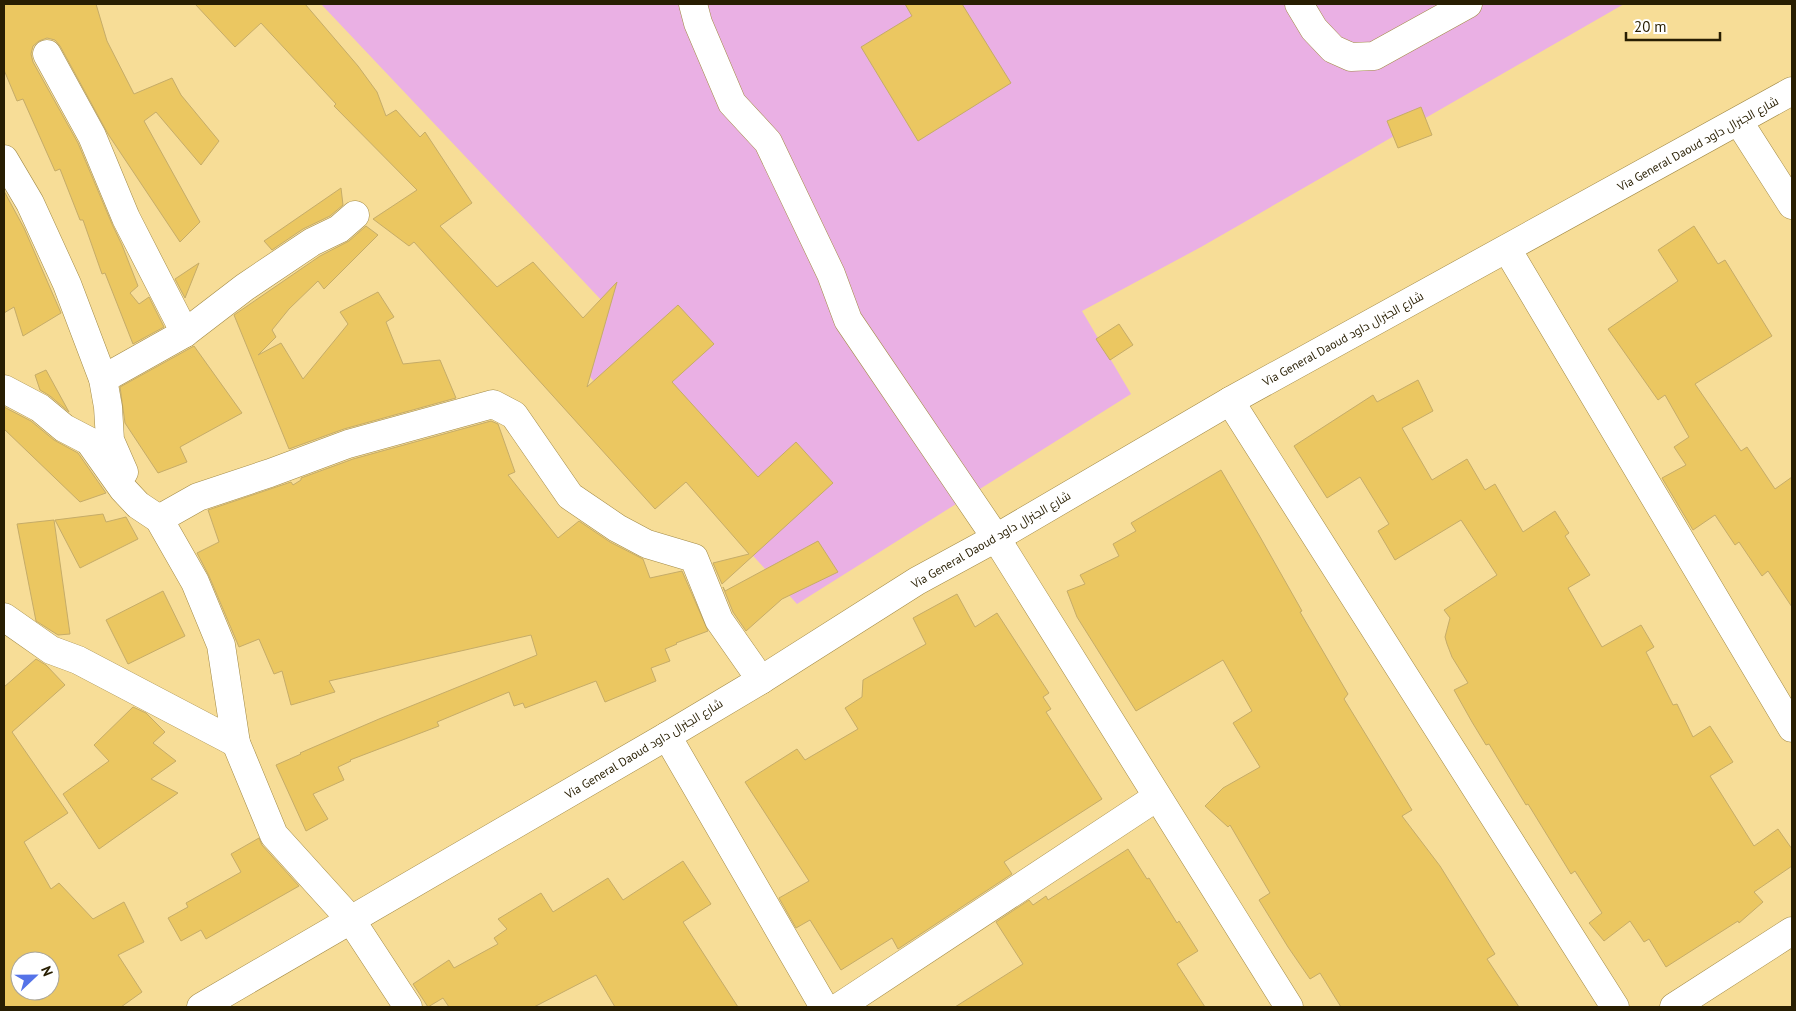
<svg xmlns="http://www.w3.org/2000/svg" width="1796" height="1011" font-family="'PT Sans',Cairo,sans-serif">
  <rect width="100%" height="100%" fill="#f7dd97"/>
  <polygon fill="#eab0e4" points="321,4 1624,4 1201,247 1082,311 1131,394 797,604 561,345 605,304"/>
  <g fill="#ebc761" stroke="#c6ac68" fill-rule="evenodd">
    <polygon points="4,4 96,4 107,41 134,94 172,78 181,95 219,141 201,165 156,112 144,121 200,222 180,242 108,134 60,46 55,40 47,38 39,41 33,46 31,54 33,62 78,143 112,224 122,245 138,286 130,293 139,304 149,297 164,327 133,344 105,273 102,274 83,220 80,220 60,169 55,171 23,99 17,101 4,70"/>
    <polygon points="195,4 305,4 358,66 377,92 386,116 396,110 420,137 425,132 472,203 440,226 497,287 533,262 583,318 617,282 587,387 678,305 714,344 672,382 758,477 796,442 833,483 722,584 713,563 749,554 686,482 655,509 414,242 409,246 373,219 417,190 334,106 336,104 261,23 235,47"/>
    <polygon points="905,4 962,4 1011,83 918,141 861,47 912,16"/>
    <polygon points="1421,107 1432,135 1398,148 1387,121"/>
    <polygon points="341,188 343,205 330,216 303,229 272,250 264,241"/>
    <polygon points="4,191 24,228 61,313 23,336 14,307 4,313"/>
    <polygon points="366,226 378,235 324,289 318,281 289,309 272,330 276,337 258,355 281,343 303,379 348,324 340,312 378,292 394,317 386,322 403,364 440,360 456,398 344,429 289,449 234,315 320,256 349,241"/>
    <polygon points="1694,226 1718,264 1725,260 1772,336 1695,384 1741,451 1747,447 1775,489 1792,477 1792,607 1768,571 1762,576 1739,542 1735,545 1715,515 1693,530 1662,478 1686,465 1674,447 1689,437 1665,395 1658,400 1608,329 1678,281 1658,250"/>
    <polygon points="199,263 185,298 175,279"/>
    <polygon points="1119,324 1133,345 1110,360 1096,339"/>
    <polygon points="194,346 242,413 180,447 187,462 158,473 125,423 120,387"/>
    <polygon points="46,370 69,412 50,396 40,390 35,375"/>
    <polygon points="1418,380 1433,411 1402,428 1432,480 1467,459 1485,490 1495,484 1523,532 1555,511 1569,533 1565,536 1590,575 1568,588 1602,647 1641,625 1654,647 1646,652 1673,705 1677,704 1693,737 1710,726 1733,762 1710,776 1754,846 1778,829 1792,849 1792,866 1754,892 1763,902 1739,923 1738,921 1666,967 1649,939 1644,942 1630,921 1604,941 1589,923 1602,913 1575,871 1571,874 1528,804 1526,805 1489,744 1486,745 1472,722 1454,690 1468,683 1452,657 1447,644 1445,637 1450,618 1444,610 1497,575 1461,520 1395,560 1378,531 1389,524 1360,477 1327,498 1294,446 1373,395 1377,402"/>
    <polygon points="4,407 31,421 54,440 78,453 106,493 80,502 4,429"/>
    <polygon points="491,421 498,424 515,472 508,475 558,538 579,521 610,542 643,559 650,578 682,571 708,631 676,643 677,644 665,649 670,661 651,668 656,681 605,702 596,681 525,708 523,703 514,706 509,692 437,722 439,726 350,760 351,761 338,767 344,780 313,794 328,819 306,831 276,765 301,754 300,753 379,719 537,655 531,635 329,681 335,692 291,705 282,671 274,674 259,639 239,647 209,576 197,553 219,542 208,510 291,482 293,485 301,480 301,478 353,459"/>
    <polygon points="1221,470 1259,535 1302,611 1300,612 1348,694 1344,699 1412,810 1402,816 1440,866 1495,954 1487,959 1519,1007 1341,1007 1320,973 1310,979 1288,947 1259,900 1270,893 1230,825 1228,827 1205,806 1223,788 1260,767 1233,723 1252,711 1223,660 1136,711 1077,617 1067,591 1085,584 1080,575 1119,556 1113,544 1136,531 1131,523"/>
    <polygon points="103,514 106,522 126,517 138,539 80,568 55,520"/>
    <polygon points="54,520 70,634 58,635 36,621 17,524"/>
    <polygon points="818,541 838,572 782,599 746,631 733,612 723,587 725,591"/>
    <polygon points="163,591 185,636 128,664 106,620"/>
    <polygon points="957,594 975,627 997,613 1049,693 1043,697 1051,709 1046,712 1102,799 1004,862 1012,874 898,949 892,938 841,970 810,920 796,928 779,898 809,881 745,782 797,749 805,760 858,729 845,708 862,697 863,680 926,644 913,618"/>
    <path d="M36,659L46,665L65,685L12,732L68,813L24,842L51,889L59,883L93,919L124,902L144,942L118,955L142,992L121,1007H4V687ZM20,961H50V991H20Z"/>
    <polygon points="133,707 146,713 165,732 153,743 176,761 151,779 178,793 99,849 63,794 109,761 94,745"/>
    <polygon points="259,838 262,845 299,886 206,939 201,930 181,941 168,918 188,907 186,903 241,872 231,854"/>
    <polygon points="1128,849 1147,879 1149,878 1177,923 1179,921 1198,951 1177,964 1205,1007 955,1007 1023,964 996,922 1029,900 1033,905 1046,896 1048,900"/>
    <polygon points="683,861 711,904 683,922 738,1007 615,1007 596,975 534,1007 449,1007 443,998 428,1007 413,984 449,960 454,968 498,944 494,938 507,929 498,919 541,893 553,912 608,878 623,900"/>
  </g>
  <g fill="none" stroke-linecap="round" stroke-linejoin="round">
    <defs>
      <g id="minor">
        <polyline points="693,4 698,23 732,103 768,142 831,274 848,320 996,538 1289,1007"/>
        <polyline points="1299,4 1314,29 1333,49 1351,57 1374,56 1468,4"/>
        <polyline points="47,54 92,136 126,218 185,333"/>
        <polyline points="1739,122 1792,205"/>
        <polyline points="4,159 30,203 67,284 103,379 108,407 110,440 124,472"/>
        <polyline points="1507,249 1792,728"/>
        <polyline points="103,379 185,333 245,287 312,242 339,229 355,215"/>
        <polyline points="4,389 40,408 64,428 89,441 123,489 138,505 159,519 195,582 221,645 236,743 274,835 351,920 408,1007"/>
        <polyline points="1230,401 1615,1007"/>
        <polyline points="159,519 198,497 270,473 348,444 493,404 514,415 570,496 617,528 647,544 694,558 719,620 761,680"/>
        <polyline points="4,617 51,650 78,660 236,743"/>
        <polyline points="667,736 824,1007"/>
        <polyline points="839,1007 1157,797"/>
        <polyline points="1674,1007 1792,931"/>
      </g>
      <polyline id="major" points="201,1007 667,736 761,680 917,581 996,538 1230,401 1792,91"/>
    </defs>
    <use href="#minor" stroke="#a28a46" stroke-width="29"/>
    <use href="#major" stroke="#a28a46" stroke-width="29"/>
    <use href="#minor" stroke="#fff" stroke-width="28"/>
    <use href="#major" stroke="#fff" stroke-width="28"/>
  </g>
  <g text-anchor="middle" stroke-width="4" stroke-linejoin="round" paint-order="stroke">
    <g font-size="12" fill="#281e02" stroke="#fff">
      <text transform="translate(1698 144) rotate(-29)" y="4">Via General Daoud شارع الجنرال داود</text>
      <text transform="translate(1343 339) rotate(-29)" y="4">Via General Daoud شارع الجنرال داود</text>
      <text transform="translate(991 540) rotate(-30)" y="4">Via General Daoud شارع الجنرال داود</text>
      <text transform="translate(644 749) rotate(-31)" y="4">Via General Daoud شارع الجنرال داود</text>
    </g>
  </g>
  <rect width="1796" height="1011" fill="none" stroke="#281e02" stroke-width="10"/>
  <g transform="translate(35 976) rotate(68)"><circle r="24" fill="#ffffff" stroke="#a9a59a"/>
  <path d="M0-4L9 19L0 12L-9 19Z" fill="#5573e8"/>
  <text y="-8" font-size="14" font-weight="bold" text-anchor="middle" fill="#281e02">N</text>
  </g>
  <path d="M1626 32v8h94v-8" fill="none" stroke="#281e02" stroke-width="2.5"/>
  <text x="1634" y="32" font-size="15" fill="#281e02" stroke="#ffffff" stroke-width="4" paint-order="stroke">20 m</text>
</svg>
